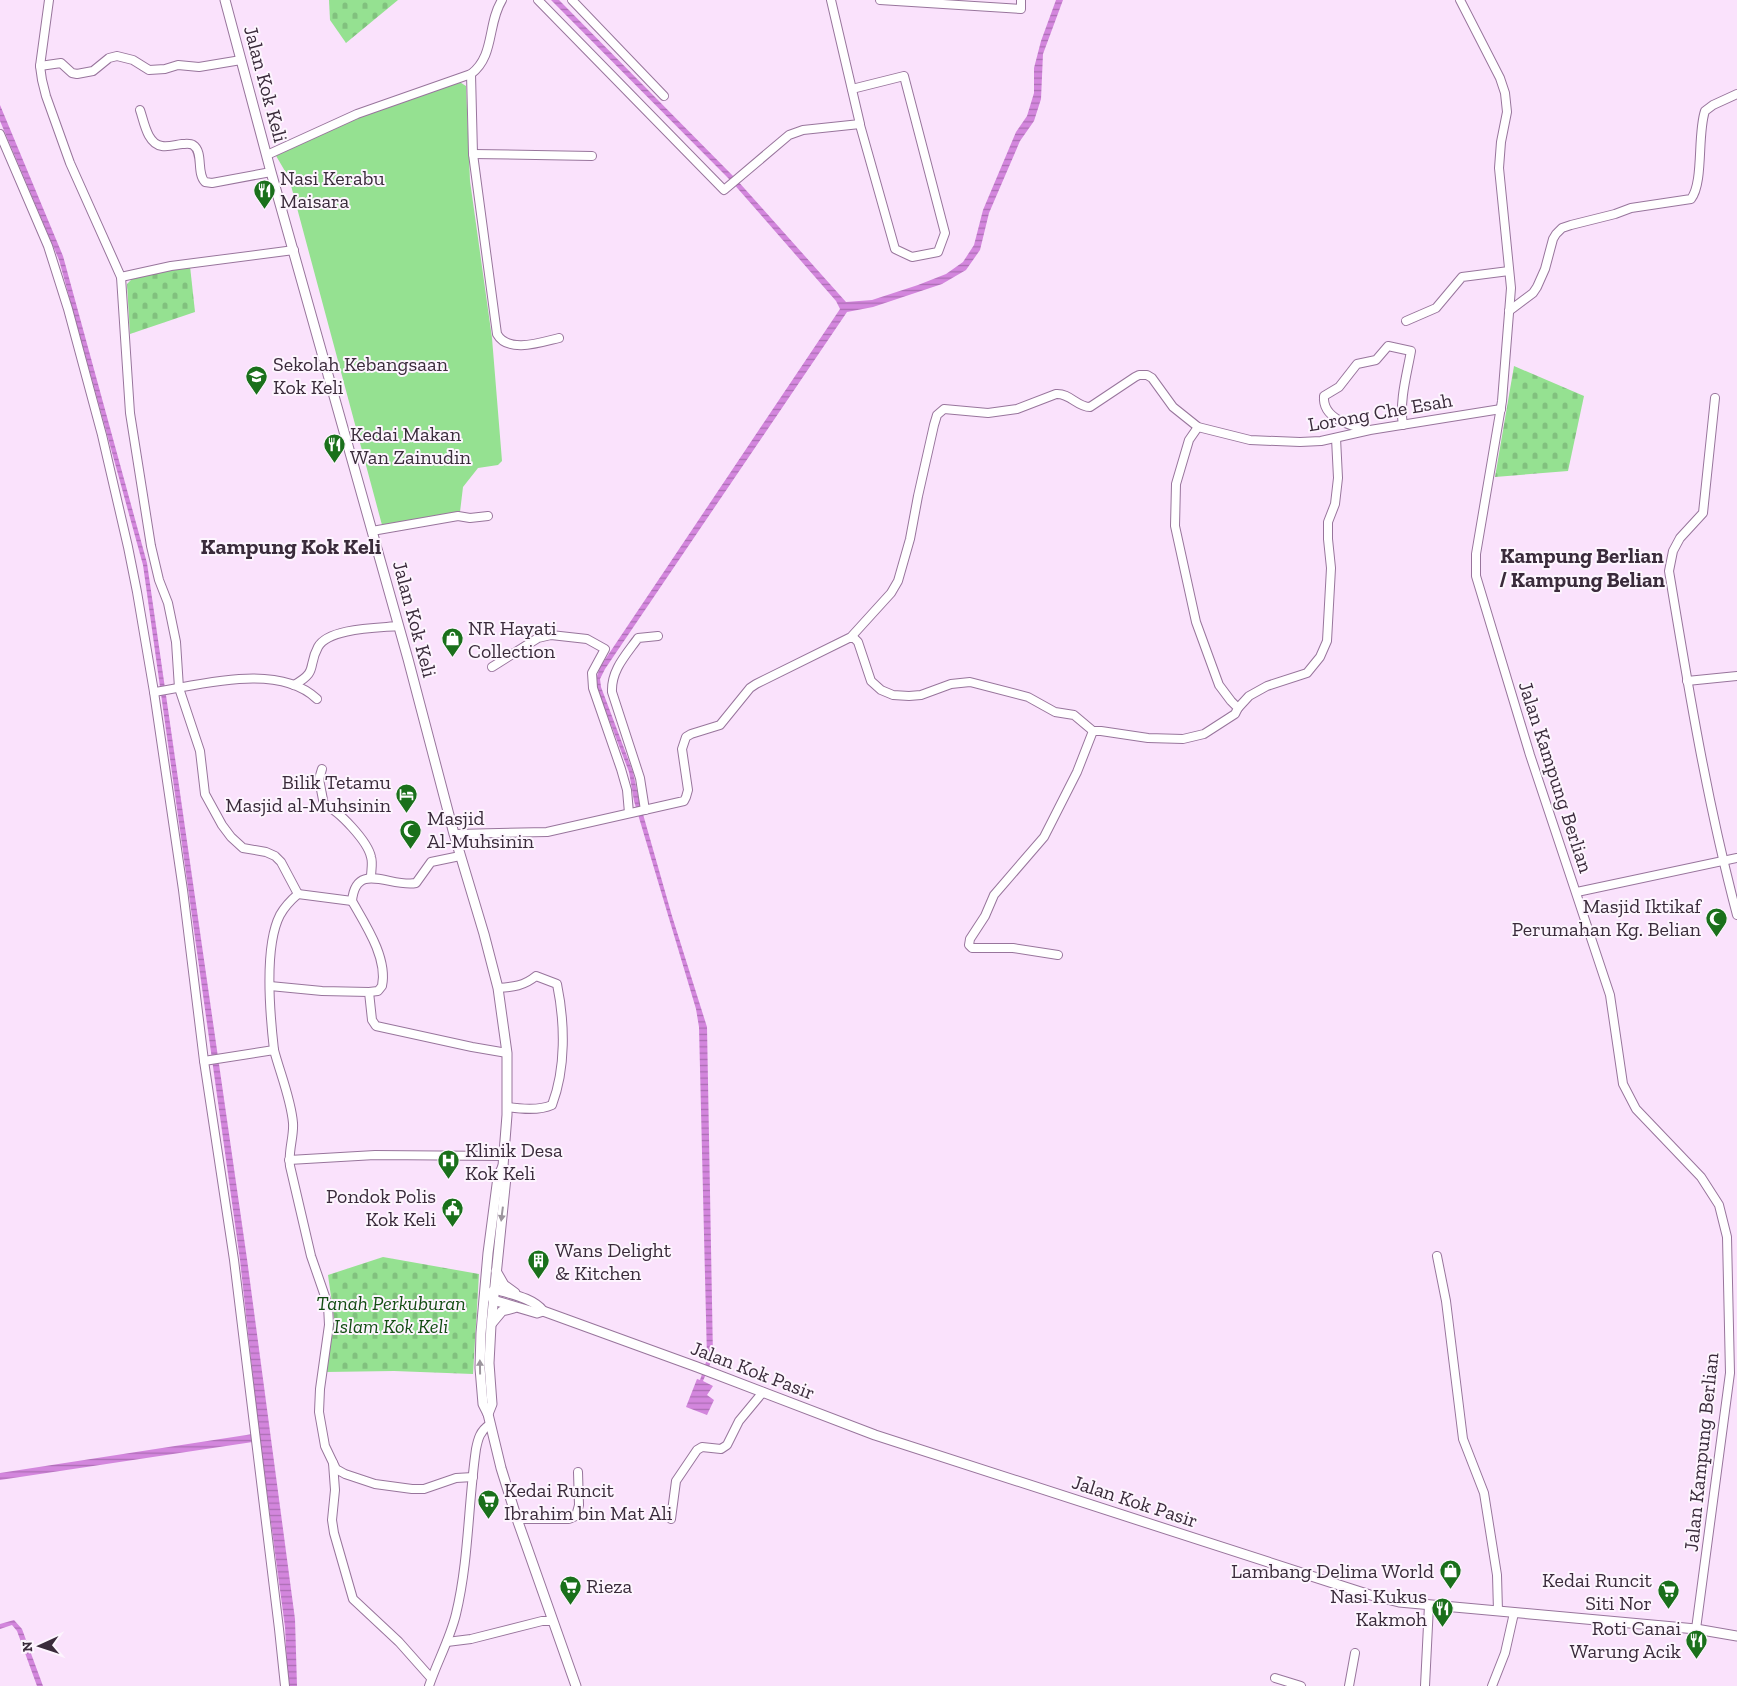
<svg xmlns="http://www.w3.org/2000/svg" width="1737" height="1686" font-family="'Zilla Slab',serif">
  <defs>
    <pattern id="cemetery-stones" width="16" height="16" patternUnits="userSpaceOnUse" patternTransform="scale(1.25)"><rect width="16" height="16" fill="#95e191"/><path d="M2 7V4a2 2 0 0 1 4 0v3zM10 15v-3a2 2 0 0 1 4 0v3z" fill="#81c17e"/></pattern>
    <pattern id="water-rules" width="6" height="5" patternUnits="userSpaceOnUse" patternTransform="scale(1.25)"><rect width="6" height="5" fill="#d386dd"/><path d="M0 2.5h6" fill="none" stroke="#ac6eb4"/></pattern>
  </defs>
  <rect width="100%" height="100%" fill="#fae2fc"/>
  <polygon fill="#95e191" points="458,81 466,86 470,181 492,338 502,461 498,465 478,468 463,487 460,512 382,525 289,178 275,154 352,120"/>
  <g fill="url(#cemetery-stones)">
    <polygon points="329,0 398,0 346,43 330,20"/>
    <polygon points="190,266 195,312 130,334 127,284 133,278"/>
    <polygon points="1514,366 1584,396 1568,471 1495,477"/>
    <polygon points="383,1257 479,1274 473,1374 394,1371 326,1372 334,1318 328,1275"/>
  </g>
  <g fill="url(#water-rules)">
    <polygon points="551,0 559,0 736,179 846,302 872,300 918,285 946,274 963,262 974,245 983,210 1016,132 1027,116 1034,93 1034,68 1041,41 1056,0 1063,0 1043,54 1041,99 1034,121 1020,141 989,213 980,250 966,270 942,284 873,307 847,312 605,669 600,679 601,687 633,772 639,800 672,916 707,1027 713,1357 703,1381 713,1386 707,1395 714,1400 707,1415 686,1407 697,1379 700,1380 707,1359 699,1027 696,1009 634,801 629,772 597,688 597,676 600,667 840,309 836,301 732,182"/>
    <polygon points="0,105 63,256 147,563 247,1259 295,1619 297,1686 288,1686 285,1627 260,1441 0,1480 0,1473 259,1433 240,1260 143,565 59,260 0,121"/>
    <polygon points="14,1620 22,1629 43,1686 37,1686 17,1631 12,1625 0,1629 0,1624"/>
  </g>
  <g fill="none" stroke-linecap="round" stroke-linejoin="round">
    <defs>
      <g id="minor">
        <polyline points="49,0 40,66 42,80 46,96 70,163 121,277 130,413 151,546 159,580 168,603 176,642 179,688 200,751 205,794 222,825 231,837 243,848 266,852 275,856 281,862 298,894"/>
        <polyline points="538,0 724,190 789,135 803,130 860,124 831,0"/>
        <polyline points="572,0 664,96"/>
        <polyline points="880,0 1021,9 1021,0"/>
        <polyline points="1460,0 1500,78 1505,93 1507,112 1501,142 1499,168 1511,288 1502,401 1476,554 1476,576 1530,755 1610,995 1623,1084 1636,1109 1701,1177 1719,1205 1727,1237 1730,1373 1696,1629"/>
        <polyline points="40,66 61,63 72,73 77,74 93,71 109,58 117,56 133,60 149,70 165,69 178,65 199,67 241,60"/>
        <path d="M471,74L473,154L497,334C508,354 542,342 559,338"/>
        <polyline points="852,89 904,76 945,233 938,252 912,257 895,249 860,125"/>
        <path d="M140,110C144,121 147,144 162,146C168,147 175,145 182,144C185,144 190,143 193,145C204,152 196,173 205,182L212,183L271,172"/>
        <polyline points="0,134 48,246 68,309 102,435 128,547 137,592 154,692 183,890 204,1061 234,1260 279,1629 285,1686"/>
        <polyline points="473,154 592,156"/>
        <path d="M267,155L357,114L471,74C495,56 487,24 502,0"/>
        <polyline points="121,277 171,266 294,250"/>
        <path d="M1509,311L1533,293L1537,287L1545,269L1553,239L1556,234L1562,228L1571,225L1615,214L1631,208L1691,199C1704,182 1697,134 1705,111L1713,105L1737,94"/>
        <polyline points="1406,321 1436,308 1462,277 1509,271"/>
        <path d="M1715,398L1703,513L1680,538L1673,551L1669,571C1688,686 1707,802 1737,915"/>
        <path d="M1368,430C1351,426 1322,419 1324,396L1339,387L1357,364L1376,360L1388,346L1411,351C1407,374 1399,401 1403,425"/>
        <polyline points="372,531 458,516 470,518 488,516"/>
        <path d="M851,637L891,593L898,581L910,539L918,496L934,425L937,415L944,409L988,413L1017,409L1056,394C1070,393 1077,407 1090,407L1135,377L1139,375H1147L1152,378L1173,407L1198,427L1250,440L1300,442L1321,441L1370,430L1501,409"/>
        <polyline points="492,667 538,638 551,635 587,639 605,649 592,673 593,688 621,769 627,790 629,813"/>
        <polyline points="1687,681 1737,676"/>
        <path d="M294,685C319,671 307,667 318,647C328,628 378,628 398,626"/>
        <path d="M154,692C201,685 278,662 317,699"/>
        <polyline points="1238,708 1249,696 1267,686 1307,673 1320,657 1327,641 1331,568 1328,539 1328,522 1335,504 1338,478 1336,438"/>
        <path d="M322,769L319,779L324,805C339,810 368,842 371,857C373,863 371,871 371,877"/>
        <path d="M645,810L640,778L612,692C611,670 626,655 638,638L658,636"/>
        <polyline points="454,834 547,832 684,801 686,797 688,790 682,749 686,737 691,734 720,725 750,688 756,684 849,638 854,638 858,642 871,681 881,690 893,695 909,696 921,695 951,684 970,682 1028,697 1055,712 1074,715 1093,731 1101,731 1148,738 1183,739 1204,734 1235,714 1238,708 1231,701 1219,685 1196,622 1175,526 1176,484 1189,440 1198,427"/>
        <polyline points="1577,892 1737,858"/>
        <polyline points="298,894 352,901"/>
        <polyline points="1058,955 1013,948 972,948 969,945 970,939 985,916 994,895 1044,837 1077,772 1093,731"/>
        <polyline points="270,986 322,991 369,992 372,1020 376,1026 472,1047 507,1053"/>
        <path d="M498,988C513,987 524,986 536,976L557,984C565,1023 566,1068 552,1105C539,1111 521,1109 507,1107"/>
        <path d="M369,992L378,991L382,986C388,958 365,924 352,901C356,860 391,888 416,883L431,862L460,856"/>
        <path d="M274,1050C270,1015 264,946 280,915C285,906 291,900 298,894"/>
        <path d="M204,1061L274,1050C280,1073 291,1099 293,1123C294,1137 288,1151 290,1166L311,1256L328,1305L329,1325L320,1389L319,1412L325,1446L336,1469L345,1474L375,1484L412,1489H424L456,1478L473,1477"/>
        <polyline points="289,1160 375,1155 504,1156"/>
        <polyline points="1437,1256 1446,1301 1463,1439 1484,1493 1497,1575 1498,1611"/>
        <polyline points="333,1463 335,1490 332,1520 334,1533 353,1599 399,1642 431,1678"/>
        <polyline points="517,1519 569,1519 576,1516 579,1505 578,1472"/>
        <polyline points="671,1519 676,1481 697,1450 702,1447 721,1449 727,1445 739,1421 763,1392"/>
        <polyline points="447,1642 471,1639 542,1621 552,1621"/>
        <polyline points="1275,1678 1301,1686"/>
        <path d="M429,1686C437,1662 450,1639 456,1614C469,1560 468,1504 476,1449C478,1439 480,1431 489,1425"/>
        <polyline points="1349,1686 1355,1653"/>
        <polyline points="1425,1686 1429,1605"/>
        <polyline points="1492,1686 1505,1653 1514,1613"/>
      </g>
      <g id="tertiary">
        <polyline points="225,0 271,172 408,659 454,834 484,934 498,988 507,1053 507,1115 503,1166 498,1177 488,1253 481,1333 480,1368 483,1404 488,1414 501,1468 517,1519 576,1686"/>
        <polyline points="496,1271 504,1285 515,1293"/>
        <path d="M490,1294L495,1289C510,1294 533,1298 543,1311L697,1367L875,1435L1370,1595L1399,1602L1696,1629L1737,1636"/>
        <polyline points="491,1295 493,1300 537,1313 543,1311"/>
        <polyline points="492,1323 502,1311 514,1308"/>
        <polyline points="488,1414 492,1404 489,1363 491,1325 506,1177 503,1166"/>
      </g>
    </defs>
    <use href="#minor" stroke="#98759c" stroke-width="10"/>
    <use href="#tertiary" stroke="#98759c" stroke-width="11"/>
    <use href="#minor" stroke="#fff" stroke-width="8"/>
    <use href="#tertiary" stroke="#fff" stroke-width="9"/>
  </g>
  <defs><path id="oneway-solid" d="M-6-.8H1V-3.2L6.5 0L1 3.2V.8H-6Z" transform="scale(1.25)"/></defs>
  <g fill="#9c959d">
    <use href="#oneway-solid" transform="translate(502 1214) rotate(97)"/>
    <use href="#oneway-solid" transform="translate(480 1367) rotate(-91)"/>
  </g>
  <defs>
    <symbol id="restaurant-pin" viewBox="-11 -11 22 30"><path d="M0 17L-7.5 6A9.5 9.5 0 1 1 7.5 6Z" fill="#1a701b" stroke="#fdf5fe"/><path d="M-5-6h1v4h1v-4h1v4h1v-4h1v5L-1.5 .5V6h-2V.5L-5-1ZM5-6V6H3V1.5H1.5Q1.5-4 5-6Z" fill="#fff"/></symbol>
    <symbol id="school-pin" viewBox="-11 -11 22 30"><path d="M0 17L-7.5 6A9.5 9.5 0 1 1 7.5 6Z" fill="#1a701b" stroke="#fdf5fe"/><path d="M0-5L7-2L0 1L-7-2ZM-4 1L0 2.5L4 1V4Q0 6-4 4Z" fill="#fff"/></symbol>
    <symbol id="shop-pin" viewBox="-11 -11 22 30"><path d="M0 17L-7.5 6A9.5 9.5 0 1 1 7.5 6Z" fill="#1a701b" stroke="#fdf5fe"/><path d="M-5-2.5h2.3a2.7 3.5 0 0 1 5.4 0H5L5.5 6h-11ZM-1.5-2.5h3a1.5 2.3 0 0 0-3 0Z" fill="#fff"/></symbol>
    <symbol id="hotel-pin" viewBox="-11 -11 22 30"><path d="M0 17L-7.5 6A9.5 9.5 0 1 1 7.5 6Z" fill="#1a701b" stroke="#fdf5fe"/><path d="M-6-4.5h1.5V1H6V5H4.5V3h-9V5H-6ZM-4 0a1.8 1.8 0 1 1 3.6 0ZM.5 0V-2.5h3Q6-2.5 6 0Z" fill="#fff"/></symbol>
    <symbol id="mosque-pin" viewBox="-11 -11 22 30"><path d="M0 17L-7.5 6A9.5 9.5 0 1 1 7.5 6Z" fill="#1a701b" stroke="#fdf5fe"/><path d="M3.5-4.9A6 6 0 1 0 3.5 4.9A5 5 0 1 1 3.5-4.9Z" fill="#fff"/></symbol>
    <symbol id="hospital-pin" viewBox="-11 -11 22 30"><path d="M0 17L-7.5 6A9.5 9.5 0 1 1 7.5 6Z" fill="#1a701b" stroke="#fdf5fe"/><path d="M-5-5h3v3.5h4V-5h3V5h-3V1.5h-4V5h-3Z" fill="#fff"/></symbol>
    <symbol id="civic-pin" viewBox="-11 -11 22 30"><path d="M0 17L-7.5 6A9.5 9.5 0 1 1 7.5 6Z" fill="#1a701b" stroke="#fdf5fe"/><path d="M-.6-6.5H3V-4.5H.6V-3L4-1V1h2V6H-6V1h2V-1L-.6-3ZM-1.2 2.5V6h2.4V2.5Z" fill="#fff"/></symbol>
    <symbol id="building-pin" viewBox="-11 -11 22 30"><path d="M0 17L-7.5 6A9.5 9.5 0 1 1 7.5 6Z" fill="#1a701b" stroke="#fdf5fe"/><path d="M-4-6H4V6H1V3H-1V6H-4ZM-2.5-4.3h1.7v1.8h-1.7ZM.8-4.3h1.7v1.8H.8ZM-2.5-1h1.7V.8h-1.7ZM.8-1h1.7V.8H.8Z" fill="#fff"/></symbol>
    <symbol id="supermarket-pin" viewBox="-11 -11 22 30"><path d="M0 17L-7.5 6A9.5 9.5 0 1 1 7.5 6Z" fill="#1a701b" stroke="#fdf5fe"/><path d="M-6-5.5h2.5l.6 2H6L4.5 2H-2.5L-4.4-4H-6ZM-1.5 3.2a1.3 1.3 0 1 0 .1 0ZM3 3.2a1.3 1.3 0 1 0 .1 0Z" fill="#fff"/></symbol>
  </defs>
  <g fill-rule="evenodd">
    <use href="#restaurant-pin" x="252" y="178" width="25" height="34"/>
    <use href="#school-pin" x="244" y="364" width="25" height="34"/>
    <use href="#restaurant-pin" x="322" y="432" width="25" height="34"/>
    <use href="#shop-pin" x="440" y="626" width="25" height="34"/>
    <use href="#hotel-pin" x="394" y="782" width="25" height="34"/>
    <use href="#mosque-pin" x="398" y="818" width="25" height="34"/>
    <use href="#mosque-pin" x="1704" y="906" width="25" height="34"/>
    <use href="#hospital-pin" x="436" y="1148" width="25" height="34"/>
    <use href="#civic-pin" x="440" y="1196" width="25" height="34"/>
    <use href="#building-pin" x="526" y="1248" width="25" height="34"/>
    <use href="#supermarket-pin" x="476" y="1488" width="25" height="34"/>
    <use href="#shop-pin" x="1438" y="1558" width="25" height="34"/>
    <use href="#supermarket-pin" x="558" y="1574" width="25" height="34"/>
    <use href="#supermarket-pin" x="1656" y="1578" width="25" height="34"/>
    <use href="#restaurant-pin" x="1430" y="1596" width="25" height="34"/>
    <use href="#restaurant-pin" x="1684" y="1628" width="25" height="34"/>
  </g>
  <g text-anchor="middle" stroke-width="4" stroke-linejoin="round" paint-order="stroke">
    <g font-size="20" fill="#3a2b3b" stroke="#fdf5fe">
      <text transform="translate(266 84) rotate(75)" y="7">Jalan Kok Keli</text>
      <text transform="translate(1380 412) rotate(-10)" y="7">Lorong Che Esah</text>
      <text transform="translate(415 619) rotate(75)" y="7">Jalan Kok Keli</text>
      <text transform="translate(1556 777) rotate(72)" y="7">Jalan Kampung Berlian</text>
      <text transform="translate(753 1370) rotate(21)" y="7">Jalan Kok Pasir</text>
      <text transform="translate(1701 1452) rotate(-84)" y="7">Jalan Kampung Berlian</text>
      <text transform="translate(1135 1501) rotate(18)" y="7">Jalan Kok Pasir</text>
    </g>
    <g font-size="20" fill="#3a2b3b" stroke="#fdf5fe" text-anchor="start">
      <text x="280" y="185">Nasi Kerabu<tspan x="280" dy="23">Maisara</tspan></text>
      <text x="273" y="371">Sekolah Kebangsaan<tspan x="273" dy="23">Kok Keli</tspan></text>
      <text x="350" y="441">Kedai Makan<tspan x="350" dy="23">Wan Zainudin</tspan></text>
      <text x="468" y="635">NR Hayati<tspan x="468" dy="23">Collection</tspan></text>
      <text x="391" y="789" text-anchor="end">Bilik Tetamu<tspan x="391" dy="23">Masjid al-Muhsinin</tspan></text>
      <text x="427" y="825">Masjid<tspan x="427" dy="23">Al-Muhsinin</tspan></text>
      <text x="1701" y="913" text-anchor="end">Masjid Iktikaf<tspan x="1701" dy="23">Perumahan Kg. Belian</tspan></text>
      <text x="465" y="1157">Klinik Desa<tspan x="465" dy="23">Kok Keli</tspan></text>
      <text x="436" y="1203" text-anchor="end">Pondok Polis<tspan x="436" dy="23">Kok Keli</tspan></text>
      <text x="555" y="1257">Wans Delight<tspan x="555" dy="23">&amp; Kitchen</tspan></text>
      <text x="504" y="1497">Kedai Runcit<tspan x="504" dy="23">Ibrahim bin Mat Ali</tspan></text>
      <text x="1434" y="1578" text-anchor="end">Lambang Delima World</text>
      <text x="1652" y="1587" text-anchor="end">Kedai Runcit<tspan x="1652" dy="23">Siti Nor</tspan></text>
      <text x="586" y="1593">Rieza</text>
      <text x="1427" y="1603" text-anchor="end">Nasi Kukus<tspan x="1427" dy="23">Kakmoh</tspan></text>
      <text x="1681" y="1635" text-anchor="end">Roti Canai<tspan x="1681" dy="23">Warung Acik</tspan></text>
    </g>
    <g font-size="20" font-style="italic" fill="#124c12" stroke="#fdf5fe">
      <text x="391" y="1310">Tanah Perkuburan<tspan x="391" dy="23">Islam Kok Keli</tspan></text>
    </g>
    <g font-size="21" font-weight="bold" fill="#3a2b3b" stroke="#fdf5fe">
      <text x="1582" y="563">Kampung Berlian<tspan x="1582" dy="24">/ Kampung Belian</tspan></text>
    </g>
    <g font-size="22" font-weight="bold" fill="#3a2b3b" stroke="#fdf5fe">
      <text x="291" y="554">Kampung Kok Keli</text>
    </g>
  </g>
  <g transform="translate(40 1646) rotate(267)" stroke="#fdf5fe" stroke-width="4" paint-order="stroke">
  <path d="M0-4L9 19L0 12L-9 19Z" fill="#3a2b3b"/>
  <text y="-8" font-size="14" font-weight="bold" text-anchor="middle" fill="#3a2b3b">N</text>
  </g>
</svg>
